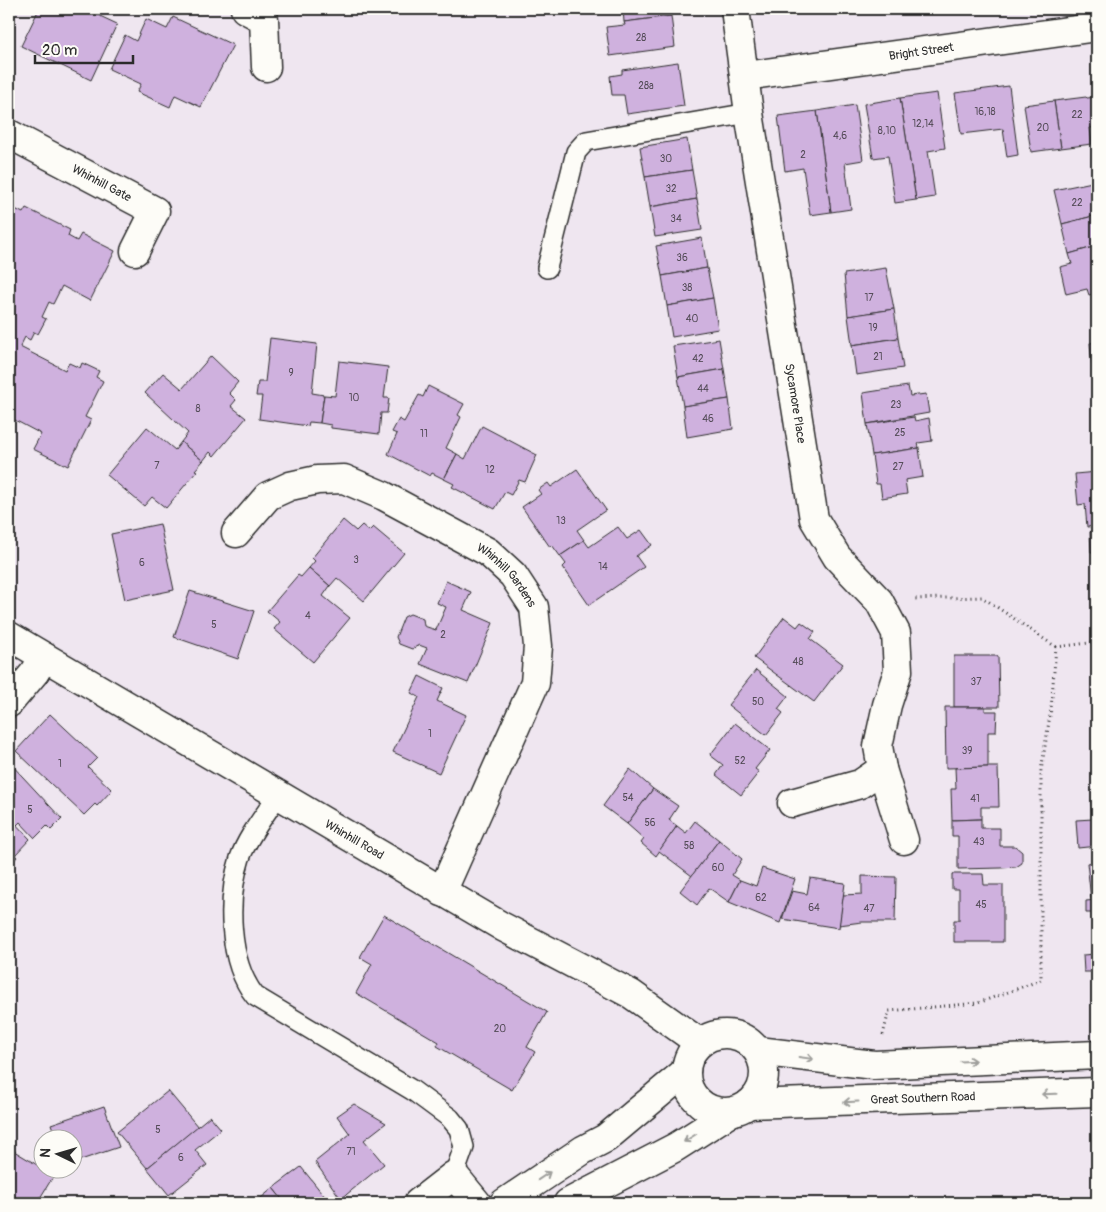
<svg xmlns="http://www.w3.org/2000/svg" width="1106" height="1212" font-family="Pangolin,sans-serif">
  <rect width="100%" height="100%" fill="#efe6f0"/>
  <filter id="ink" filterUnits="userSpaceOnUse"><feTurbulence type="fractalNoise" baseFrequency=".02" numOctaves="2"/><feDisplacementMap in="SourceGraphic" scale="10" xChannelSelector="R" yChannelSelector="G"/><feConvolveMatrix kernelMatrix="1 2 1 2 8 2 1 2 1" color-interpolation-filters="sRGB"/></filter>
  <g filter="url(#ink)">
    <g fill="#cfb1de" stroke="#2b2b2b">
      <polygon points="39,9 85,9 117,24 91,80 21,46"/>
      <polygon points="623,9 670,9 671,16 624,22"/>
      <polygon points="671,16 675,47 610,56 606,27 625,25 624,22"/>
      <polygon points="173,17 233,45 201,107 175,95 170,107 137,92 141,84 109,69 125,35 136,41 146,19 167,29"/>
      <polygon points="678,62 684,106 627,114 624,95 612,95 610,76 622,74 622,70"/>
      <polygon points="1009,86 1018,155 1007,157 1003,129 961,134 955,93"/>
      <polygon points="937,93 945,148 928,151 935,197 916,200 900,98"/>
      <polygon points="1086,97 1087,98 1097,97 1097,127 1090,128 1092,144 1061,148 1054,101"/>
      <polygon points="900,98 916,200 895,203 888,156 873,158 864,104"/>
      <polygon points="1054,101 1061,148 1031,152 1024,105"/>
      <polygon points="855,105 863,160 845,163 851,209 831,212 817,111"/>
      <polygon points="817,111 831,212 810,215 803,168 785,171 778,116"/>
      <polygon points="687,139 692,170 645,177 640,147"/>
      <polygon points="692,170 697,199 650,207 645,177"/>
      <polygon points="1097,181 1097,215 1062,224 1054,190"/>
      <polygon points="697,199 702,230 655,237 650,207"/>
      <polygon points="9,200 16,204 13,208 23,213 26,208 70,230 68,236 77,241 81,234 115,251 90,301 62,286 53,304 49,302 42,317 46,319 38,334 34,332 30,340 25,337 20,347 65,370 69,363 80,368 82,363 99,371 96,377 103,381 85,417 91,420 68,466 33,449 41,434 9,417"/>
      <polygon points="1097,215 1097,246 1069,254 1062,224"/>
      <polygon points="702,238 707,268 662,276 656,246"/>
      <polygon points="1097,246 1097,293 1089,295 1087,289 1066,294 1060,267 1072,264 1069,254"/>
      <polygon points="707,268 713,298 667,306 662,276"/>
      <polygon points="886,268 894,309 848,316 844,274"/>
      <polygon points="713,298 718,329 672,337 667,306"/>
      <polygon points="894,309 898,338 852,345 848,316"/>
      <polygon points="270,338 317,344 312,393 324,395 320,423 309,422 308,426 259,419 262,396 256,396 258,382 265,382"/>
      <polygon points="898,338 903,368 856,375 852,345"/>
      <polygon points="719,339 724,369 678,377 673,346"/>
      <polygon points="1097,342 1097,364 1092,365 1090,343"/>
      <polygon points="211,356 238,382 229,393 236,400 231,406 246,418 214,456 210,452 203,461 181,442 188,433 145,393 163,373 182,389"/>
      <polygon points="339,361 388,367 384,398 389,398 387,413 381,413 379,434 331,428 331,425 320,423 324,395 335,396"/>
      <polygon points="724,369 729,399 683,406 678,377"/>
      <polygon points="428,386 464,404 458,415 461,417 446,448 457,454 444,479 432,473 430,476 388,454 397,434 392,432 399,419 404,422 419,395 423,397"/>
      <polygon points="908,386 910,396 926,394 929,413 867,424 863,393"/>
      <polygon points="729,399 733,429 687,437 683,406"/>
      <polygon points="914,417 915,421 929,418 932,441 918,443 919,448 872,455 867,424"/>
      <polygon points="482,426 537,455 525,482 519,480 511,495 505,492 495,509 452,487 454,484 444,479 457,454 465,459"/>
      <polygon points="147,427 175,450 181,442 203,461 195,470 197,471 166,508 152,497 144,506 107,475"/>
      <polygon points="919,448 923,477 905,480 907,494 882,498 880,484 876,484 872,455"/>
      <polygon points="577,469 606,510 577,530 584,540 560,556 552,545 550,547 522,507 541,494 538,490 548,483 551,487"/>
      <polygon points="1097,472 1097,526 1087,527 1085,504 1078,505 1075,474"/>
      <polygon points="343,520 356,531 362,525 369,531 373,527 404,553 364,601 337,578 330,586 309,568 315,561 312,558"/>
      <polygon points="160,524 174,590 125,600 111,534"/>
      <polygon points="618,527 627,539 641,530 652,545 636,556 644,567 589,605 563,567 566,564 560,556 584,540 589,547"/>
      <polygon points="1097,531 1097,552 1091,552 1090,532"/>
      <polygon points="309,568 330,586 323,596 350,618 313,662 274,629 280,622 267,611 298,575 301,577"/>
      <polygon points="446,581 471,592 463,610 493,623 468,683 420,664 427,648 419,645 412,649 399,644 396,637 404,617 410,614 423,619 424,626 436,630 446,607 437,603"/>
      <polygon points="190,591 254,611 238,659 174,637"/>
      <polygon points="784,617 797,627 801,622 815,632 810,639 843,664 814,702 754,658"/>
      <polygon points="954,656 998,656 999,707 954,707"/>
      <polygon points="756,670 788,696 778,709 783,713 766,735 728,705"/>
      <polygon points="419,676 443,688 437,701 466,715 439,773 393,752 419,697 411,693"/>
      <polygon points="945,707 985,707 985,711 997,711 996,732 988,732 988,767 946,768"/>
      <polygon points="50,714 97,758 88,767 112,790 97,806 95,804 84,815 16,751"/>
      <polygon points="735,723 770,750 755,769 759,772 741,795 716,775 723,765 710,755"/>
      <polygon points="9,762 62,819 51,830 47,826 35,838 20,822 17,825 9,817"/>
      <polygon points="988,767 998,767 999,807 981,807 981,819 952,820 951,789 956,789 955,768"/>
      <polygon points="630,769 653,789 627,824 603,806"/>
      <polygon points="653,789 678,806 669,820 677,826 656,856 641,843 644,839 627,824"/>
      <polygon points="1091,802 1097,802 1097,846 1078,848 1076,820 1093,819"/>
      <polygon points="9,817 30,839 15,855 17,857 9,866"/>
      <polygon points="981,819 981,828 1000,828 1000,846 1015,846 1022,852 1022,863 1016,867 1001,868 958,869 958,836 952,836 952,820"/>
      <polygon points="695,821 719,840 692,876 659,851 677,826 686,833"/>
      <polygon points="719,840 742,859 732,875 740,880 729,902 709,888 697,905 680,891"/>
      <polygon points="1097,850 1097,898 1091,899 1087,863 1096,862 1094,851"/>
      <polygon points="762,868 795,879 780,923 729,902 740,880 756,886"/>
      <polygon points="952,874 983,874 984,885 1003,885 1003,942 954,942 954,920 959,920 959,889 952,889"/>
      <polygon points="862,876 896,877 895,922 862,922 839,925 843,895 862,894"/>
      <polygon points="810,878 845,883 839,928 782,919 792,891 807,894"/>
      <polygon points="1097,900 1097,937 1094,938 1092,913 1086,913 1086,901"/>
      <polygon points="384,915 547,1012 527,1047 535,1052 512,1090 437,1046 439,1042 356,993 372,964 360,957"/>
      <polygon points="1097,937 1097,972 1084,972 1083,955 1095,954 1094,938"/>
      <polygon points="168,1091 198,1127 147,1168 117,1132"/>
      <polygon points="354,1104 386,1123 364,1140 384,1164 341,1199 315,1162 350,1134 337,1116"/>
      <polygon points="104,1106 119,1147 72,1163 72,1140 57,1140 51,1124"/>
      <polygon points="210,1116 221,1129 195,1150 207,1165 169,1195 147,1168"/>
      <polygon points="9,1148 54,1175 37,1203 9,1203"/>
      <polygon points="301,1167 330,1203 285,1203 273,1188"/>
      <polygon points="273,1188 285,1203 255,1203"/>
    </g>
    <g fill="none" stroke-linecap="round" stroke-linejoin="round">
      <defs>
        <g id="service">
          <polyline points="547,268 576,152 586,141 749,113"/>
          <path d="M278,795C265,815 248,836 240,858C227,899 228,962 255,996L412,1090L450,1118L459,1129L464,1147L454,1175"/>
        </g>
        <g id="minor">
          <polyline points="245,9 264,19 266,67"/>
          <path id="s1" d="M735,9L749,113L814,519L837,557L879,601L896,633L898,671L887,705L878,746L882,769L860,784L792,803"/>
          <path id="s2" d="M745,76L1097,27"/>
          <path id="s3" d="M9,134L155,211L135,251"/>
          <path id="s4" d="M236,533L268,496L290,486L317,480L344,479L384,496L488,552L513,575L534,607L538,646L535,683L442,892"/>
          <polyline points="9,703 35,672 44,657"/>
          <polyline points="882,769 904,840"/>
          <polyline points="418,1203 454,1175 477,1203"/>
        </g>
        <g id="tertiary">
          <path id="s5" d="M9,636L503,927L631,994L700,1043"/>
        </g>
        <g id="secondary">
          <circle cx="725" cy="1073" r="39"/>
          <polyline points="758,1051 874,1065 1097,1055"/>
          <path id="s6" d="M749,1104L1097,1092"/>
          <polyline points="504,1203 583,1150 606,1138 686,1071"/>
          <polyline points="568,1203 676,1147 731,1112"/>
        </g>
      </defs>
      <use href="#service" stroke="#2b2b2b" stroke-width="22"/>
      <use href="#minor" stroke="#2b2b2b" stroke-width="31"/>
      <use href="#tertiary" stroke="#2b2b2b" stroke-width="31"/>
      <use href="#secondary" stroke="#2b2b2b" stroke-width="31"/>
      <g stroke="#2b2b2b" stroke-width="3" stroke-dasharray="1 4" stroke-linecap="butt">
        <polyline points="1056,647 1097,642"/>
        <polyline points="883,1035 889,1011 978,1003 1041,980 1041,771 1051,709 1056,647 982,597 912,599"/>
      </g>
      <use href="#service" stroke="#fdfcf7" stroke-width="19"/>
      <use href="#minor" stroke="#fdfcf7" stroke-width="28"/>
      <use href="#tertiary" stroke="#fdfcf7" stroke-width="28"/>
      <use href="#secondary" stroke="#fdfcf7" stroke-width="28"/>
    </g>
    <defs><path id="oneway-shaft" d="M-6 0H5M1.5-3L5.5 0L1.5 3" fill="none" stroke-width="1.6" stroke-linecap="round" stroke-linejoin="round" transform="scale(1.25)"/></defs>
    <g stroke="#9e9e9b">
      <use href="#oneway-shaft" transform="translate(806 1058) rotate(8)"/>
      <use href="#oneway-shaft" transform="translate(968 1061) rotate(-3)"/>
      <use href="#oneway-shaft" transform="translate(1049 1094) rotate(178)"/>
      <use href="#oneway-shaft" transform="translate(851 1102) rotate(177)"/>
      <use href="#oneway-shaft" transform="translate(690 1138) rotate(148)"/>
      <use href="#oneway-shaft" transform="translate(544 1176) rotate(-34)"/>
    </g>
  </g>
  <g text-anchor="middle" stroke-width="4.5" stroke-linejoin="round" paint-order="stroke">
    <g font-size="10" fill="#544c58">
      <text x="641" y="41">28</text>
      <text x="646" y="89">28a</text>
      <text x="985" y="115">16,18</text>
      <text x="1077" y="118">22</text>
      <text x="923" y="127">12,14</text>
      <text x="1043" y="131">20</text>
      <text x="887" y="134">8,10</text>
      <text x="840" y="139">4,6</text>
      <text x="803" y="158">2</text>
      <text x="666" y="162">30</text>
      <text x="671" y="192">32</text>
      <text x="1077" y="206">22</text>
      <text x="676" y="222">34</text>
      <text x="682" y="261">36</text>
      <text x="687" y="291">38</text>
      <text x="869" y="301">17</text>
      <text x="692" y="322">40</text>
      <text x="873" y="331">19</text>
      <text x="878" y="360">21</text>
      <text x="698" y="362">42</text>
      <text x="291" y="376">9</text>
      <text x="703" y="392">44</text>
      <text x="354" y="401">10</text>
      <text x="896" y="408">23</text>
      <text x="198" y="412">8</text>
      <text x="708" y="422">46</text>
      <text x="900" y="436">25</text>
      <text x="424" y="437">11</text>
      <text x="157" y="469">7</text>
      <text x="898" y="470">27</text>
      <text x="490" y="473">12</text>
      <text x="561" y="524">13</text>
      <text x="356" y="563">3</text>
      <text x="142" y="566">6</text>
      <text x="603" y="570">14</text>
      <text x="308" y="619">4</text>
      <text x="214" y="628">5</text>
      <text x="443" y="638">2</text>
      <text x="798" y="665">48</text>
      <text x="976" y="685">37</text>
      <text x="758" y="705">50</text>
      <text x="430" y="737">1</text>
      <text x="967" y="754">39</text>
      <text x="740" y="764">52</text>
      <text x="60" y="767">1</text>
      <text x="628" y="801">54</text>
      <text x="975" y="802">41</text>
      <text x="30" y="813">5</text>
      <text x="650" y="826">56</text>
      <text x="979" y="845">43</text>
      <text x="689" y="849">58</text>
      <text x="718" y="871">60</text>
      <text x="761" y="901">62</text>
      <text x="981" y="908">45</text>
      <text x="814" y="911">64</text>
      <text x="869" y="912">47</text>
      <text x="500" y="1032">20</text>
      <text x="158" y="1133">5</text>
      <text x="351" y="1155">71</text>
      <text x="181" y="1161">6</text>
    </g>
    <g font-size="12" fill="#2b2b2b" stroke="#fdfcf7">
      <text dy="4" stroke="none"><textPath href="#s2" startOffset="178">Bright Street</textPath></text>
      <text dy="4" stroke="none"><textPath href="#s3" startOffset="105">Whinhill Gate</textPath></text>
      <text dy="4" stroke="none"><textPath href="#s1" startOffset="399">Sycamore Place</textPath></text>
      <text dy="4" stroke="none"><textPath href="#s4" startOffset="319">Whinhill Gardens</textPath></text>
      <text dy="4" stroke="none"><textPath href="#s5" startOffset="401">Whinhill Road</textPath></text>
      <text dy="4" stroke="none"><textPath href="#s6" startOffset="174">Great Southern Road</textPath></text>
    </g>
  </g>
  <rect width="1106" height="1212" fill="none" stroke="#fdfcf7" stroke-width="30"/>
  <rect x="15" y="15" width="1076" height="1182" fill="none" stroke="#2b2b2b" stroke-width="2" filter="url(#ink)"/>
  <g transform="translate(58 1154) rotate(275)"><circle r="24" fill="#fdfcf7" stroke="#a9a8a5"/>
  <path d="M0-4L9 19L0 12L-9 19Z" fill="#2b2b2b"/>
  <text y="-8" font-size="14" font-weight="bold" text-anchor="middle" fill="#2b2b2b">N</text>
  </g>
  <path d="M35 55v8h98v-8" fill="none" stroke="#2b2b2b" stroke-width="2.5"/>
  <text x="42" y="55" font-size="15" fill="#2b2b2b" stroke="#fdfcf7" stroke-width="4" paint-order="stroke">20 m</text>
</svg>
